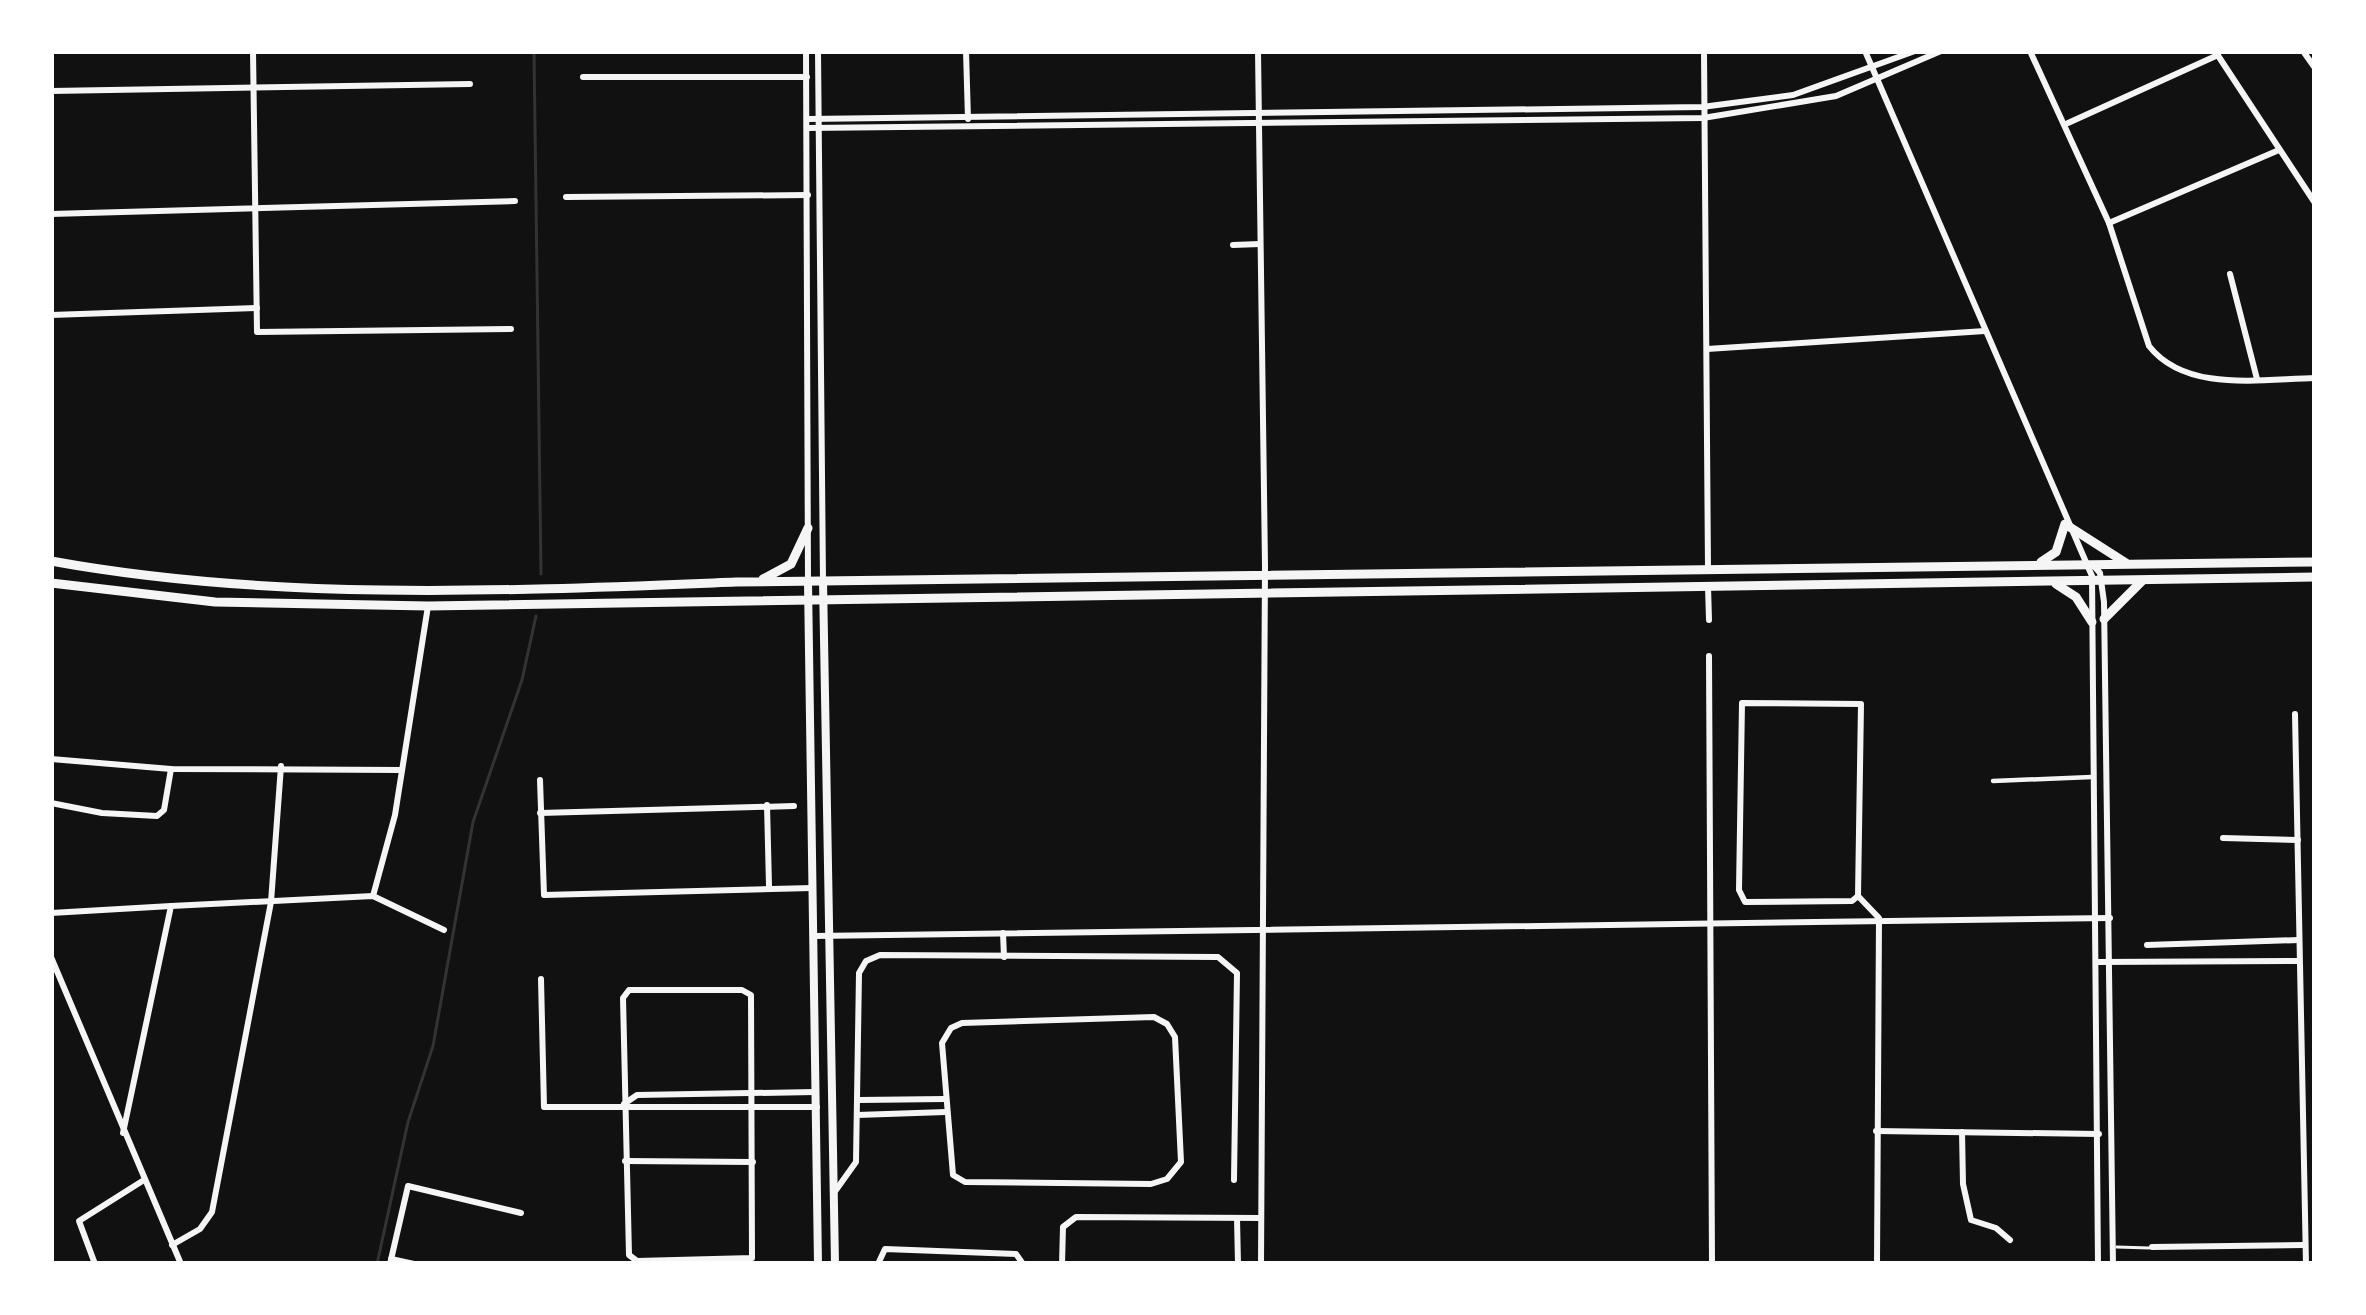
<svg xmlns="http://www.w3.org/2000/svg" width="2366" height="1315" font-family="Cabin,sans-serif">
  <rect width="100%" height="100%" fill="#111"/>
  <g fill="none" stroke-linecap="round" stroke-linejoin="round">
    <g stroke="#333" stroke-width="3">
      <polyline points="534,51 541,574"/>
      <polyline points="377,1264 408,1122 433,1046 473,822 522,680 536,616"/>
    </g>
    <polyline stroke="#f5f5f5" stroke-width="3" points="2117,1247 2149,1248"/>
    <polyline stroke="#f5f5f5" stroke-width="4.5" points="1993,781 2092,777"/>
    <g stroke="#f5f5f5" stroke-width="6">
      <polyline points="253,51 257,332 511,329"/>
      <polyline points="806,51 808,581"/>
      <polyline points="818,51 823,581"/>
      <polyline points="966,51 968,119"/>
      <polyline points="1258,51 1265,566 1261,1264"/>
      <polyline points="1704,51 1708,569"/>
      <polyline points="1865,51 2092,576 2098,1264"/>
      <path d="M2030,51L2109,223L2149,346C2186,393 2261,379 2315,378"/>
      <polyline points="2215,51 2315,203"/>
      <polyline points="2303,51 2315,68"/>
      <polyline points="583,77 807,77"/>
      <polyline points="51,91 470,84"/>
      <polyline points="808,119 1702,107 1793,95 1915,51"/>
      <polyline points="2068,123 2218,55"/>
      <polyline points="808,128 1703,118 1836,96 1941,51"/>
      <polyline points="566,197 808,195"/>
      <polyline points="51,214 515,201"/>
      <polyline points="2109,223 2279,150"/>
      <polyline points="1233,245 1260,244"/>
      <polyline points="2230,274 2257,379"/>
      <polyline points="51,315 257,308"/>
      <polyline points="1707,349 1985,331"/>
      <polyline points="2093,565 2100,573 2104,602 2113,1264"/>
      <polyline points="1708,586 1709,620"/>
      <polyline points="1709,656 1712,1264"/>
      <polyline points="2295,714 2306,1264"/>
      <polyline points="51,759 171,769 402,770"/>
      <polyline points="540,780 544,895 812,888"/>
      <polyline points="51,803 102,813 157,816 164,810 171,769"/>
      <polyline points="767,805 769,886"/>
      <polyline points="540,813 794,806"/>
      <polyline points="2223,838 2298,840"/>
      <polyline points="373,896 395,815 428,606"/>
      <polyline points="1858,896 1852,901 1745,902 1739,890 1742,703 1861,704 1858,896 1879,918 1877,1264"/>
      <polyline points="51,913 171,906"/>
      <polyline points="1003,933 1004,957"/>
      <polyline points="814,936 2110,918"/>
      <polyline points="2147,945 2299,940"/>
      <polyline points="51,957 181,1264"/>
      <polyline points="2096,962 2299,961"/>
      <polyline points="541,979 544,1107 817,1107"/>
      <polygon points="629,990 742,990 751,995 752,1258 637,1261 629,1255 623,998"/>
      <polygon points="1154,1017 1167,1024 1175,1037 1181,1162 1167,1179 1151,1184 965,1182 953,1175 942,1043 951,1028 962,1023"/>
      <polyline points="859,1100 945,1099"/>
      <polyline points="624,1104 637,1095 815,1092"/>
      <polyline points="857,1115 946,1112"/>
      <polyline points="1876,1131 2099,1134"/>
      <polyline points="1962,1132 1963,1184 1971,1220 1996,1228 2010,1240"/>
      <polyline points="123,1133 171,906 373,896 444,930"/>
      <polyline points="625,1161 753,1162"/>
      <polyline points="836,1190 856,1162 859,973 866,961 880,955 1218,957 1237,973 1234,1180"/>
      <polyline points="1237,1218 1238,1264"/>
      <polyline points="172,1245 200,1229 212,1212 271,902 281,766"/>
      <polyline points="2152,1247 2304,1245"/>
      <polyline points="391,1259 414,1264"/>
      <polyline points="95,1264 79,1221 144,1180"/>
      <polyline points="390,1264 408,1186 521,1213"/>
      <polyline points="878,1264 885,1249 1016,1254 1023,1264"/>
      <polyline points="1062,1264 1063,1227 1076,1217 1261,1218"/>
    </g>
    <g stroke="#f5f5f5" stroke-width="8">
      <polyline points="823,581 835,1264"/>
      <polyline points="808,582 818,1264"/>
    </g>
    <g stroke="#f5f5f5" stroke-width="9">
      <path d="M51,561C276,602 509,591 736,582L2315,562"/>
      <polyline points="2041,562 2056,552 2065,524 2126,563"/>
      <polyline points="763,579 791,564 808,528"/>
      <polyline points="51,583 215,602 428,606 2315,577"/>
      <polyline points="2056,584 2076,597 2092,622"/>
      <polyline points="2104,619 2142,581"/>
    </g>
  </g>
  <rect width="2366" height="1315" fill="none" stroke="#ffffff" stroke-width="108"/>
</svg>
